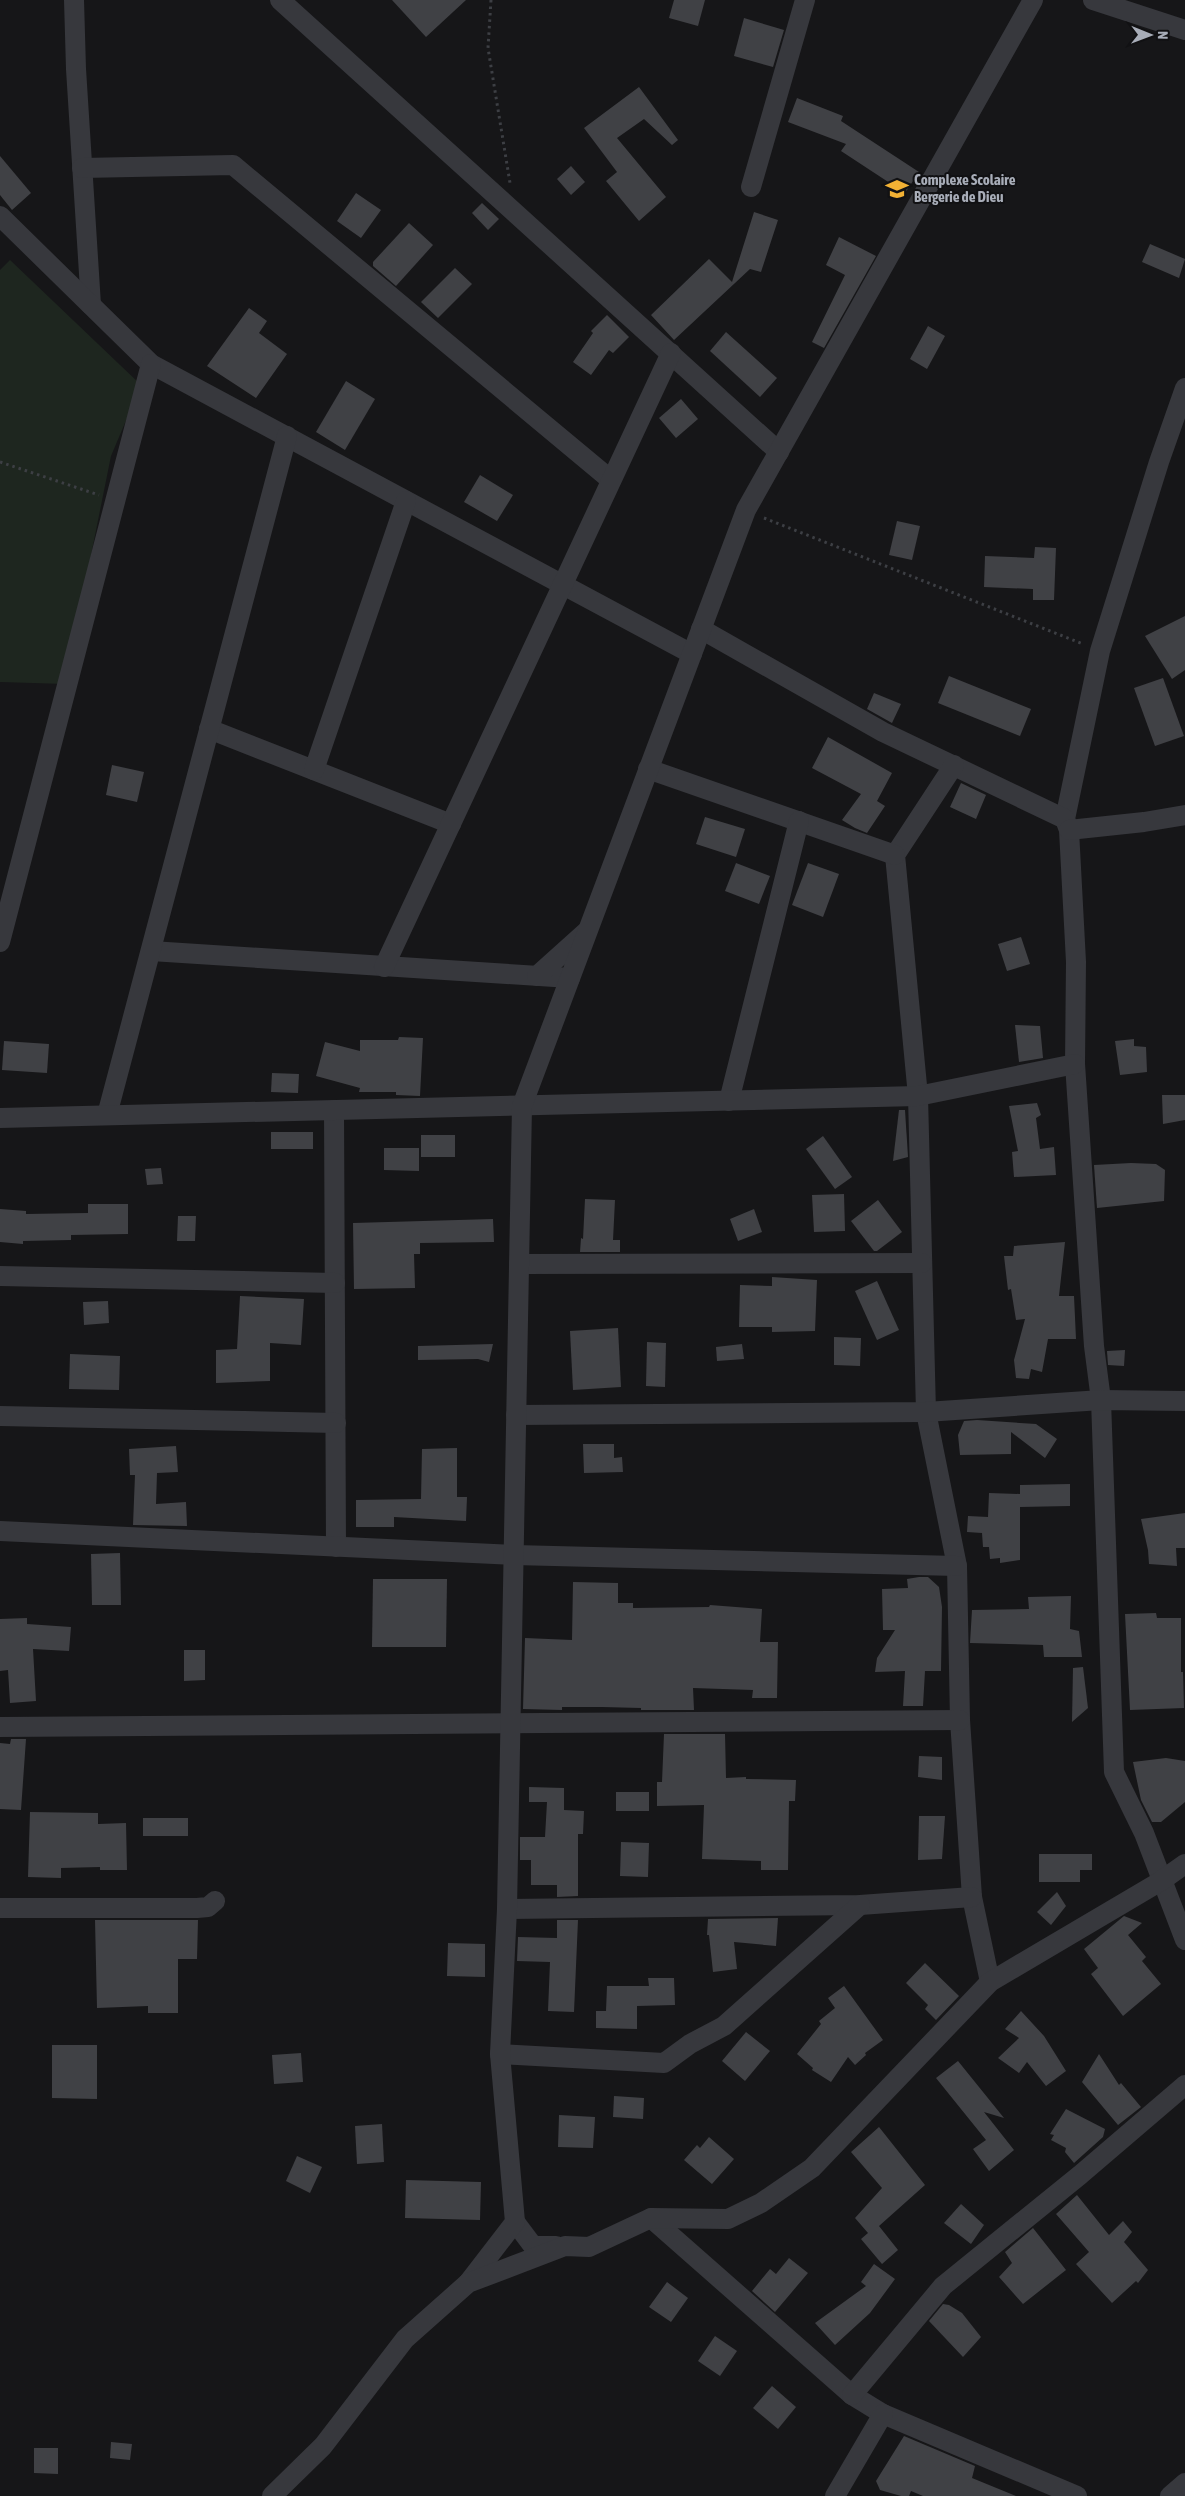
<svg xmlns="http://www.w3.org/2000/svg" width="1185" height="2496" font-family="'Asap Condensed',sans-serif">
  <rect width="100%" height="100%" fill="#161618"/>
  <polygon fill="#1e261f" points="10,260 141,385 111,456 65,684 0,682 0,270"/>
  <g fill="#404145">
    <polygon points="392,0 466,0 426,37"/>
    <polygon points="674,0 705,0 698,26 669,18"/>
    <polygon points="744,18 784,30 773,67 734,56"/>
    <polygon points="639,87 678,140 672,145 644,119 617,138 666,197 639,221 606,181 617,172 584,128"/>
    <polygon points="797,98 843,116 841,121 919,172 905,193 841,151 846,144 788,122"/>
    <polygon points="0,156 31,193 12,210 0,195"/>
    <polygon points="571,166 585,182 571,195 557,179"/>
    <polygon points="356,193 381,210 361,238 337,221"/>
    <polygon points="482,203 499,219 488,230 472,213"/>
    <polygon points="754,212 778,220 761,272 750,269 674,340 651,315 709,259 732,282"/>
    <polygon points="409,223 433,245 396,286 373,266 373,262"/>
    <polygon points="839,237 876,256 824,348 812,342 845,275 826,265"/>
    <polygon points="1150,244 1185,259 1179,278 1142,262"/>
    <polygon points="455,268 472,284 438,318 421,302"/>
    <polygon points="249,308 267,321 259,333 287,354 256,398 207,366"/>
    <polygon points="607,315 629,337 613,353 609,350 591,375 573,362 593,333 591,331"/>
    <polygon points="928,326 945,336 927,369 910,359"/>
    <polygon points="726,332 777,378 760,397 710,351"/>
    <polygon points="346,381 375,399 345,450 316,432"/>
    <polygon points="681,399 698,419 676,438 659,418"/>
    <polygon points="480,475 513,495 497,521 464,502"/>
    <polygon points="897,521 920,526 912,560 889,555"/>
    <polygon points="1035,547 1056,548 1054,600 1033,600 1033,589 984,587 985,556 1034,558"/>
    <polygon points="1185,616 1185,670 1172,679 1145,636"/>
    <polygon points="949,676 1031,709 1020,736 938,703"/>
    <polygon points="1163,678 1184,736 1155,746 1134,688"/>
    <polygon points="874,693 901,704 892,723 867,709"/>
    <polygon points="828,737 892,773 877,801 885,806 867,833 855,828 842,820 861,794 812,768"/>
    <polygon points="112,765 144,772 137,802 106,795"/>
    <polygon points="961,783 986,795 976,819 950,807"/>
    <polygon points="705,817 745,829 736,857 696,844"/>
    <polygon points="736,863 770,876 759,904 725,891"/>
    <polygon points="808,863 839,874 823,917 792,905"/>
    <polygon points="1021,937 1030,964 1007,971 998,944"/>
    <polygon points="1015,1025 1040,1026 1043,1058 1019,1062"/>
    <polygon points="399,1037 423,1038 420,1096 396,1095 396,1092 359,1092 360,1088 316,1076 325,1042 360,1051 360,1040 398,1040"/>
    <polygon points="1134,1039 1134,1046 1146,1047 1147,1072 1120,1075 1115,1041"/>
    <polygon points="4,1041 49,1044 47,1073 2,1070"/>
    <polygon points="272,1073 299,1074 298,1093 271,1092"/>
    <polygon points="1162,1095 1185,1095 1185,1120 1163,1124"/>
    <polygon points="1037,1103 1041,1115 1036,1118 1040,1149 1054,1147 1056,1175 1014,1177 1012,1152 1018,1151 1009,1106"/>
    <polygon points="899,1110 905,1110 908,1157 893,1161"/>
    <rect x="271" y="1132" width="42" height="17"/>
    <rect x="421" y="1135" width="34" height="22"/>
    <polygon points="823,1136 852,1177 835,1189 806,1149"/>
    <polygon points="384,1148 419,1148 419,1171 384,1170"/>
    <polygon points="1131,1163 1156,1164 1165,1170 1164,1201 1097,1208 1094,1165"/>
    <polygon points="161,1168 163,1184 147,1185 145,1169"/>
    <polygon points="844,1194 845,1231 814,1232 812,1195"/>
    <polygon points="585,1199 615,1200 613,1240 620,1240 620,1252 580,1252 581,1238 583,1239"/>
    <polygon points="878,1200 902,1232 877,1251 874,1251 851,1221"/>
    <polygon points="88,1204 128,1204 128,1234 71,1235 71,1240 23,1241 23,1244 0,1242 0,1209 26,1211 26,1214 88,1213"/>
    <polygon points="754,1209 762,1232 738,1241 730,1219"/>
    <polygon points="178,1216 196,1216 195,1241 177,1241"/>
    <polygon points="493,1219 494,1242 420,1243 420,1254 414,1254 415,1288 354,1289 353,1223"/>
    <polygon points="1065,1242 1059,1296 1074,1296 1076,1339 1048,1339 1042,1372 1031,1369 1029,1379 1016,1378 1014,1360 1025,1319 1016,1320 1011,1289 1008,1290 1004,1256 1013,1256 1014,1246"/>
    <polygon points="772,1277 817,1280 815,1331 772,1332 772,1327 739,1327 740,1285 772,1286"/>
    <polygon points="877,1281 899,1330 877,1340 855,1291"/>
    <polygon points="240,1296 304,1299 301,1345 270,1343 270,1381 216,1383 216,1350 237,1349"/>
    <polygon points="108,1301 109,1323 84,1325 83,1302"/>
    <polygon points="618,1328 621,1387 573,1390 570,1331"/>
    <polygon points="834,1337 861,1338 860,1366 834,1365"/>
    <polygon points="647,1342 666,1343 665,1387 646,1386"/>
    <polygon points="493,1344 489,1362 478,1359 418,1360 418,1346"/>
    <polygon points="742,1344 744,1359 717,1361 716,1347"/>
    <polygon points="1125,1350 1124,1366 1108,1365 1107,1351"/>
    <polygon points="70,1354 120,1356 119,1390 69,1389"/>
    <polygon points="977,1420 1036,1424 1057,1439 1045,1458 1011,1432 1011,1454 960,1455 958,1435 964,1421"/>
    <polygon points="583,1444 614,1444 614,1458 622,1457 623,1472 584,1473"/>
    <polygon points="176,1446 178,1472 157,1473 156,1504 186,1502 187,1526 133,1525 135,1475 130,1475 129,1449"/>
    <polygon points="457,1448 457,1497 467,1497 466,1521 394,1517 394,1527 356,1527 356,1500 421,1499 422,1449"/>
    <polygon points="1070,1484 1070,1506 1020,1507 1020,1560 1000,1563 1000,1558 990,1559 989,1547 983,1547 982,1533 967,1532 968,1516 988,1517 989,1493 1020,1494 1020,1485"/>
    <polygon points="1185,1513 1185,1548 1176,1548 1177,1566 1149,1564 1148,1550 1141,1519"/>
    <polygon points="120,1553 121,1605 92,1605 91,1554"/>
    <polygon points="919,1577 928,1577 939,1587 942,1607 941,1671 925,1671 923,1706 903,1706 905,1671 875,1672 877,1658 895,1630 883,1630 882,1589 908,1588 907,1579"/>
    <polygon points="373,1579 447,1579 446,1647 372,1647"/>
    <polygon points="573,1582 618,1583 618,1603 633,1603 633,1608 709,1607 710,1605 762,1609 760,1642 778,1642 777,1698 752,1698 753,1690 693,1688 694,1710 641,1710 641,1708 602,1707 562,1707 562,1710 523,1709 525,1638 572,1640"/>
    <polygon points="1071,1596 1070,1629 1079,1631 1082,1657 1044,1657 1043,1645 970,1643 972,1610 1029,1609 1028,1597"/>
    <polygon points="1156,1613 1157,1618 1181,1618 1181,1672 1183,1672 1184,1708 1130,1710 1125,1614"/>
    <polygon points="27,1618 27,1624 71,1627 69,1651 33,1649 36,1701 10,1703 8,1670 0,1671 0,1619"/>
    <polygon points="184,1650 205,1650 205,1680 184,1681"/>
    <polygon points="1083,1667 1088,1708 1072,1722 1073,1668"/>
    <polygon points="664,1734 725,1734 726,1778 746,1777 746,1779 796,1780 795,1801 789,1801 788,1870 761,1870 761,1861 702,1859 704,1805 657,1806 657,1782 662,1782"/>
    <polygon points="11,1739 26,1739 21,1810 0,1809 0,1743 10,1744"/>
    <polygon points="919,1756 942,1757 942,1780 918,1777"/>
    <polygon points="1166,1758 1185,1761 1185,1802 1161,1822 1152,1822 1141,1800 1133,1762"/>
    <polygon points="529,1787 564,1788 564,1810 584,1811 583,1834 578,1834 578,1896 557,1897 557,1885 531,1885 531,1860 520,1860 520,1837 545,1837 547,1802 529,1802"/>
    <rect x="616" y="1792" width="33" height="19"/>
    <polygon points="30,1812 98,1813 98,1824 126,1823 127,1870 100,1870 100,1867 61,1868 61,1878 28,1877"/>
    <polygon points="919,1816 945,1816 942,1859 918,1860"/>
    <rect x="143" y="1818" width="45" height="18"/>
    <polygon points="621,1842 649,1843 648,1877 620,1876"/>
    <polygon points="1039,1854 1092,1854 1092,1870 1080,1870 1080,1882 1039,1882"/>
    <polygon points="1057,1892 1066,1906 1051,1925 1037,1912"/>
    <polygon points="1124,1916 1142,1923 1128,1935 1146,1957 1142,1961 1161,1984 1123,2016 1091,1974 1098,1968 1084,1949"/>
    <polygon points="778,1918 776,1946 734,1942 737,1969 713,1972 709,1935 707,1935 708,1919"/>
    <polygon points="95,1920 198,1920 197,1959 178,1959 178,2013 148,2013 148,2006 97,2008"/>
    <polygon points="557,1920 578,1920 574,2012 548,2011 550,1962 517,1961 518,1937 557,1938"/>
    <polygon points="448,1943 485,1944 485,1977 447,1976"/>
    <polygon points="925,1963 959,1996 936,2020 925,2009 928,2005 906,1983"/>
    <polygon points="648,1978 674,1978 675,2005 637,2006 637,2029 596,2028 596,2011 606,2011 607,1986 649,1986"/>
    <polygon points="844,1986 883,2040 865,2053 866,2055 855,2065 848,2057 831,2082 812,2070 813,2068 797,2054 821,2024 819,2021 835,2008 828,1998"/>
    <polygon points="1021,2011 1044,2036 1066,2071 1046,2086 1027,2062 1019,2073 998,2058 1019,2038 1005,2029"/>
    <polygon points="746,2032 770,2051 745,2081 722,2061"/>
    <polygon points="52,2045 97,2045 97,2099 52,2098"/>
    <polygon points="301,2053 303,2082 274,2084 272,2055"/>
    <polygon points="1099,2054 1119,2085 1121,2083 1141,2107 1118,2125 1082,2082"/>
    <polygon points="958,2061 1004,2118 984,2112 1014,2150 989,2171 973,2149 986,2140 936,2078"/>
    <polygon points="614,2096 644,2098 643,2119 613,2117"/>
    <polygon points="1066,2109 1105,2129 1103,2137 1074,2163 1065,2152 1066,2148 1051,2140 1054,2135 1050,2134"/>
    <polygon points="559,2115 595,2117 593,2148 558,2147"/>
    <polygon points="382,2124 384,2162 357,2164 355,2126"/>
    <polygon points="879,2127 925,2185 879,2226 898,2250 882,2264 861,2239 868,2233 855,2218 882,2188 851,2152"/>
    <polygon points="709,2137 734,2159 712,2184 684,2160 697,2145 700,2148"/>
    <polygon points="297,2156 322,2167 310,2193 286,2181"/>
    <polygon points="406,2180 481,2182 480,2220 405,2218"/>
    <polygon points="1077,2195 1109,2235 1123,2221 1132,2232 1124,2242 1148,2270 1138,2283 1136,2281 1112,2303 1076,2264 1089,2252 1056,2214"/>
    <polygon points="961,2204 984,2225 971,2244 944,2223"/>
    <polygon points="1033,2228 1066,2270 1023,2304 999,2277 1012,2263 1005,2252"/>
    <polygon points="789,2258 808,2273 775,2312 752,2291 770,2269 776,2274"/>
    <polygon points="874,2264 895,2279 870,2313 835,2345 815,2323 866,2286 861,2282"/>
    <polygon points="667,2282 688,2298 671,2322 649,2307"/>
    <polygon points="943,2304 949,2305 962,2313 981,2337 963,2357 929,2321"/>
    <polygon points="715,2336 737,2351 720,2376 698,2361"/>
    <polygon points="772,2386 796,2407 778,2429 753,2408"/>
    <polygon points="904,2436 975,2466 972,2478 1016,2496 923,2496 911,2491 909,2496 901,2496 880,2490 876,2481"/>
    <polygon points="111,2442 132,2444 130,2460 110,2458"/>
    <polygon points="34,2448 58,2448 58,2474 34,2473"/>
  </g>
  <g fill="none" stroke-linecap="round" stroke-linejoin="round">
    <g stroke="#3d3f44" stroke-width="3" stroke-dasharray="2.5 4" stroke-linecap="butt">
      <polyline points="491,0 488,48 510,183"/>
      <polyline points="0,462 99,495"/>
      <polyline points="764,518 1083,644"/>
    </g>
    <g stroke="#37383d" stroke-width="20">
      <polyline points="74,0 76,69 91,305"/>
      <polyline points="280,0 779,452"/>
      <polyline points="1093,0 1185,30"/>
      <polyline points="82,168 233,165 611,480"/>
      <polyline points="751,187 805,0"/>
      <polyline points="0,216 151,364 692,654"/>
      <polyline points="1185,388 1159,462 1100,651 1065,819 1069,830 1076,962 1075,1064 1094,1346 1101,1400 1114,1772 1144,1833 1185,1940"/>
      <polyline points="701,629 883,732 1065,819"/>
      <polyline points="209,729 451,824"/>
      <polyline points="954,765 895,855 918,1096 926,1412 957,1566 960,1720 972,1897 990,1982"/>
      <polyline points="648,769 895,855"/>
      <polyline points="314,770 406,501"/>
      <polyline points="1069,830 1144,822 1185,815"/>
      <polyline points="0,942 151,364"/>
      <polyline points="151,951 570,978"/>
      <polyline points="384,967 671,353"/>
      <polyline points="537,976 586,932"/>
      <polyline points="729,1101 799,821"/>
      <polyline points="334,1110 336,1547"/>
      <polyline points="107,1115 287,436"/>
      <polyline points="0,1118 918,1096 1075,1064"/>
      <polyline points="519,1264 922,1263"/>
      <polyline points="0,1276 335,1283"/>
      <polyline points="516,1415 926,1412 1101,1400 1185,1401"/>
      <polyline points="0,1416 336,1423"/>
      <polyline points="0,1531 514,1555 957,1566"/>
      <polyline points="0,1727 960,1720"/>
      <polyline points="0,1908 197,1908 208,1907 215,1901"/>
      <polyline points="507,1909 860,1905 972,1897"/>
      <polyline points="500,2054 664,2063 690,2044 724,2026 860,1905"/>
      <polyline points="651,2218 852,2395 883,2414 1077,2496"/>
      <polyline points="515,2222 533,2246 556,2246"/>
      <polyline points="468,2283 515,2222 500,2054 507,1909 522,1106 746,510 1033,0"/>
      <polyline points="852,2395 943,2286 1080,2175 1185,2085"/>
      <polyline points="272,2496 323,2446 405,2339 468,2283 565,2246 589,2247 651,2218 728,2219 761,2203 812,2168 990,1982 1161,1881 1185,1864"/>
      <polyline points="835,2496 883,2414"/>
      <polyline points="1170,2496 1185,2483"/>
    </g>
  </g>
  <defs>
    <symbol id="school-bare" viewBox="-9 -9 18 18"><path d="M0-5L7-2L0 1L-7-2ZM-4 1L0 2.5L4 1V4Q0 6-4 4Z" fill="#f2b134" stroke="#111113" stroke-width="2.5" paint-order="stroke"/></symbol>
  </defs>
  <g fill-rule="evenodd">
    <use href="#school-bare" x="881" y="173" width="32" height="32"/>
  </g>
  <g text-anchor="middle" stroke-width="4" stroke-linejoin="round" paint-order="stroke">
    <g font-size="15" font-weight="bold" fill="#a8adb8" stroke="#111113" text-anchor="start">
      <text x="914" y="185">Complexe Scolaire<tspan x="914" dy="17">Bergerie de Dieu</tspan></text>
    </g>
  </g>
  <g transform="translate(1150 35) rotate(91)" stroke="#111113" stroke-width="4" paint-order="stroke">
  <path d="M0-4L9 19L0 12L-9 19Z" fill="#a8adb8"/>
  <text y="-8" font-size="14" font-weight="bold" text-anchor="middle" fill="#a8adb8">N</text>
  </g>
</svg>
